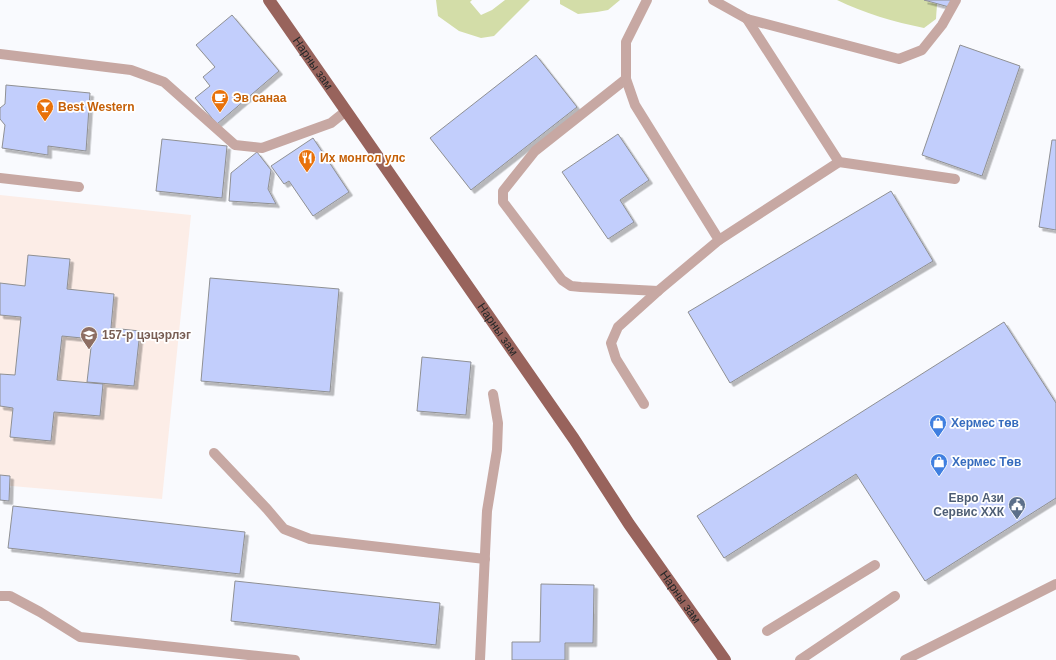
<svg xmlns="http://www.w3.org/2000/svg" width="1056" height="660" font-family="Helvetica,sans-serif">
  <defs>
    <filter id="shadow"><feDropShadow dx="3.5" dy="3.5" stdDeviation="0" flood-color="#0004"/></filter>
  </defs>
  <rect width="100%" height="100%" fill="#f9fafe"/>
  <polygon fill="#fcede7" points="0,195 191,215 162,499 0,485"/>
  <g fill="#d3dda8">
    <polygon points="436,0 472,0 470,2 481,15 492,10 505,0 530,0 494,36 481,38 459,31 438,16"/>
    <polygon points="560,0 620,0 608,10 597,12 578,14 560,4"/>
    <path d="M837,0H924L937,4L936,19L924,28C894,22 864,13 837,0Z"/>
  </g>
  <g fill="#c2cefc" stroke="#8f9093" filter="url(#shadow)">
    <polygon points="924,0 951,0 949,7"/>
    <polygon points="232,15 279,71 217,124 195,98 210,86 203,77 215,67 196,45"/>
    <polygon points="960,45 1020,66 982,176 922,155"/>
    <polygon points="536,55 577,107 471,190 430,138"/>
    <polygon points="6,85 90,93 86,151 48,146 48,155 2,148 5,125 0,119 0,108 5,104"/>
    <polygon points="618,134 649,180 620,200 634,222 608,239 562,172"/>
    <polygon points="313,138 349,192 313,216 289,181 284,184 271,166"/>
    <polygon points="162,139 227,146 222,198 156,191"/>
    <polygon points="1052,140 1056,140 1056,230 1039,227"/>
    <polygon points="257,152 271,170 268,189 276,204 229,201 231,173"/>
    <polygon points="891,191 933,261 730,383 688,312"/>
    <polygon points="28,255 70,259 67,289 114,294 111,328 140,331 134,386 87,382 92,339 62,336 57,380 103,384 100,416 54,412 51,441 10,437 13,408 0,406 0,374 15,375 21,317 0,315 0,283 25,286"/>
    <polygon points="210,278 339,289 330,392 201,381"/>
    <polygon points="1004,322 1056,403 1056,498 925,581 856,474 724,558 697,516"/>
    <polygon points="422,357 471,362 466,415 417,411"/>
    <polygon points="0,475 10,476 9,501 0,500"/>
    <polygon points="13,506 245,532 240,574 8,548"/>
    <polygon points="235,581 440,603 436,645 231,621"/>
    <polygon points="541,584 594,585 593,643 565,643 565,660 512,660 512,642 540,642"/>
  </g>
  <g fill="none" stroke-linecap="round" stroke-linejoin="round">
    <g stroke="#c7a8a3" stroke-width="10">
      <polyline points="713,0 747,19 899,59 922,50 942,25 956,0"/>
      <polyline points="0,54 131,70 164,82 235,145 262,148 331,123 346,111"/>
      <polyline points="626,79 535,151 503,191 503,202 562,280 571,286 581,287 658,291"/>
      <polyline points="839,162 955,179"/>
      <polyline points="0,178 79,187"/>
      <polyline points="719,240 839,162 747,19"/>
      <polyline points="644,404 616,359 611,343 618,327 658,291 719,240 635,105 626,79 626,42 647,0"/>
      <polyline points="214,453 267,509 284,529 310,539 485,559"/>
      <polyline points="0,596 10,596 40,612 80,637 295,660"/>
      <polyline points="767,631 875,565"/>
      <polyline points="480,660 487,511 497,450 498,423 493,394"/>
      <polyline points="800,660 895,596"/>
      <polyline points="905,660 1056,584"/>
    </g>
    <path stroke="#98635c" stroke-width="12" id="s1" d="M269,0L574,439L629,524L725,660"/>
  </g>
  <defs>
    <symbol id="cafe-pin" viewBox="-11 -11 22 30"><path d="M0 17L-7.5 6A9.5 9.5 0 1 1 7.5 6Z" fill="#e8710a" stroke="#fff"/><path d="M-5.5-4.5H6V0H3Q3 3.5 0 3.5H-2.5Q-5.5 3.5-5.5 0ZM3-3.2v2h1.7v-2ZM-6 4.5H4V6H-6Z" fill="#fff"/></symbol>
    <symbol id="bar-pin" viewBox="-11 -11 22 30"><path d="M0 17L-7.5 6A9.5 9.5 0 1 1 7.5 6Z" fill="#e8710a" stroke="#fff"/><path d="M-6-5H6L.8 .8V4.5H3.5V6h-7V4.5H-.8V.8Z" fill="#fff"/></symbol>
    <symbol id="restaurant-pin" viewBox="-11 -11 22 30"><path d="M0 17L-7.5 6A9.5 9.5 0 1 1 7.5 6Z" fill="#e8710a" stroke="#fff"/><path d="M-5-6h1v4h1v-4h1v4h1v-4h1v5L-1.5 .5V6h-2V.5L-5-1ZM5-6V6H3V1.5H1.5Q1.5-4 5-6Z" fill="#fff"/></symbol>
    <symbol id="school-pin" viewBox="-11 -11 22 30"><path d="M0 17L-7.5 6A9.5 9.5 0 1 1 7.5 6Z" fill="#8d6e63" stroke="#fff"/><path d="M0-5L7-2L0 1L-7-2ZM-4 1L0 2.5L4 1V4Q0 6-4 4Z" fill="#fff"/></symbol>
    <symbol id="shop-pin" viewBox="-11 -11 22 30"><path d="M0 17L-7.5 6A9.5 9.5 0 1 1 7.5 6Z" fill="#3f7fe0" stroke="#fff"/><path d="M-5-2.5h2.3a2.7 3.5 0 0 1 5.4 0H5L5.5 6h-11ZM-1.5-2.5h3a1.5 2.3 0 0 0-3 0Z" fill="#fff"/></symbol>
    <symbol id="civic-pin" viewBox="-11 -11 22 30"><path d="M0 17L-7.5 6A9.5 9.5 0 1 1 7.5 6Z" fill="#5c6f8a" stroke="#fff"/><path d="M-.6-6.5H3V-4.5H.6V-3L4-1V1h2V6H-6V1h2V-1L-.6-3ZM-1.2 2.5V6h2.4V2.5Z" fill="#fff"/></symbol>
  </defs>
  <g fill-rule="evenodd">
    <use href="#cafe-pin" x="210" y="88" width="20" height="27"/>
    <use href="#bar-pin" x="35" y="97" width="20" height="27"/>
    <use href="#restaurant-pin" x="297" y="148" width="20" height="27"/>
    <use href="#school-pin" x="79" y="325" width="20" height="27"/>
    <use href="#shop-pin" x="928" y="413" width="20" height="27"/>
    <use href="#shop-pin" x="929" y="452" width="20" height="27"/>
    <use href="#civic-pin" x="1007" y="495" width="20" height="27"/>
  </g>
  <g text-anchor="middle" stroke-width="3.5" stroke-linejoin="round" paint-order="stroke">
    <g font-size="12" fill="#272829" stroke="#fff">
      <text dy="4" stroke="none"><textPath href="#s1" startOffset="77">Нарны зам</textPath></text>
      <text dy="4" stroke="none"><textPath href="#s1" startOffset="401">Нарны зам</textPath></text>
      <text dy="4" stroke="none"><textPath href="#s1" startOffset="725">Нарны зам</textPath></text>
    </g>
    <g font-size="12" font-weight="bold" fill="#c56008" stroke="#fff" text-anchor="start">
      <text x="233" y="102">Эв санаа</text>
      <text x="58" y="111">Best Western</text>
      <text x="320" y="162">Их монгол улс</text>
    </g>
    <g font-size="12" font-weight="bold" fill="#785e54" stroke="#fff" text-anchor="start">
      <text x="102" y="339">157-р цэцэрлэг</text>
    </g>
    <g font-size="12" font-weight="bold" fill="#366cbe" stroke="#fff" text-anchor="start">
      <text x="951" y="427">Хермес төв</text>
      <text x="952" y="466">Хермес Төв</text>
    </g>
    <g font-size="12" font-weight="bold" fill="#4e5e75" stroke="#fff" text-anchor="end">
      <text x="1004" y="502">Евро Ази<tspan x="1004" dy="14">Сервис ХХК</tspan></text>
    </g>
  </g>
</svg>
